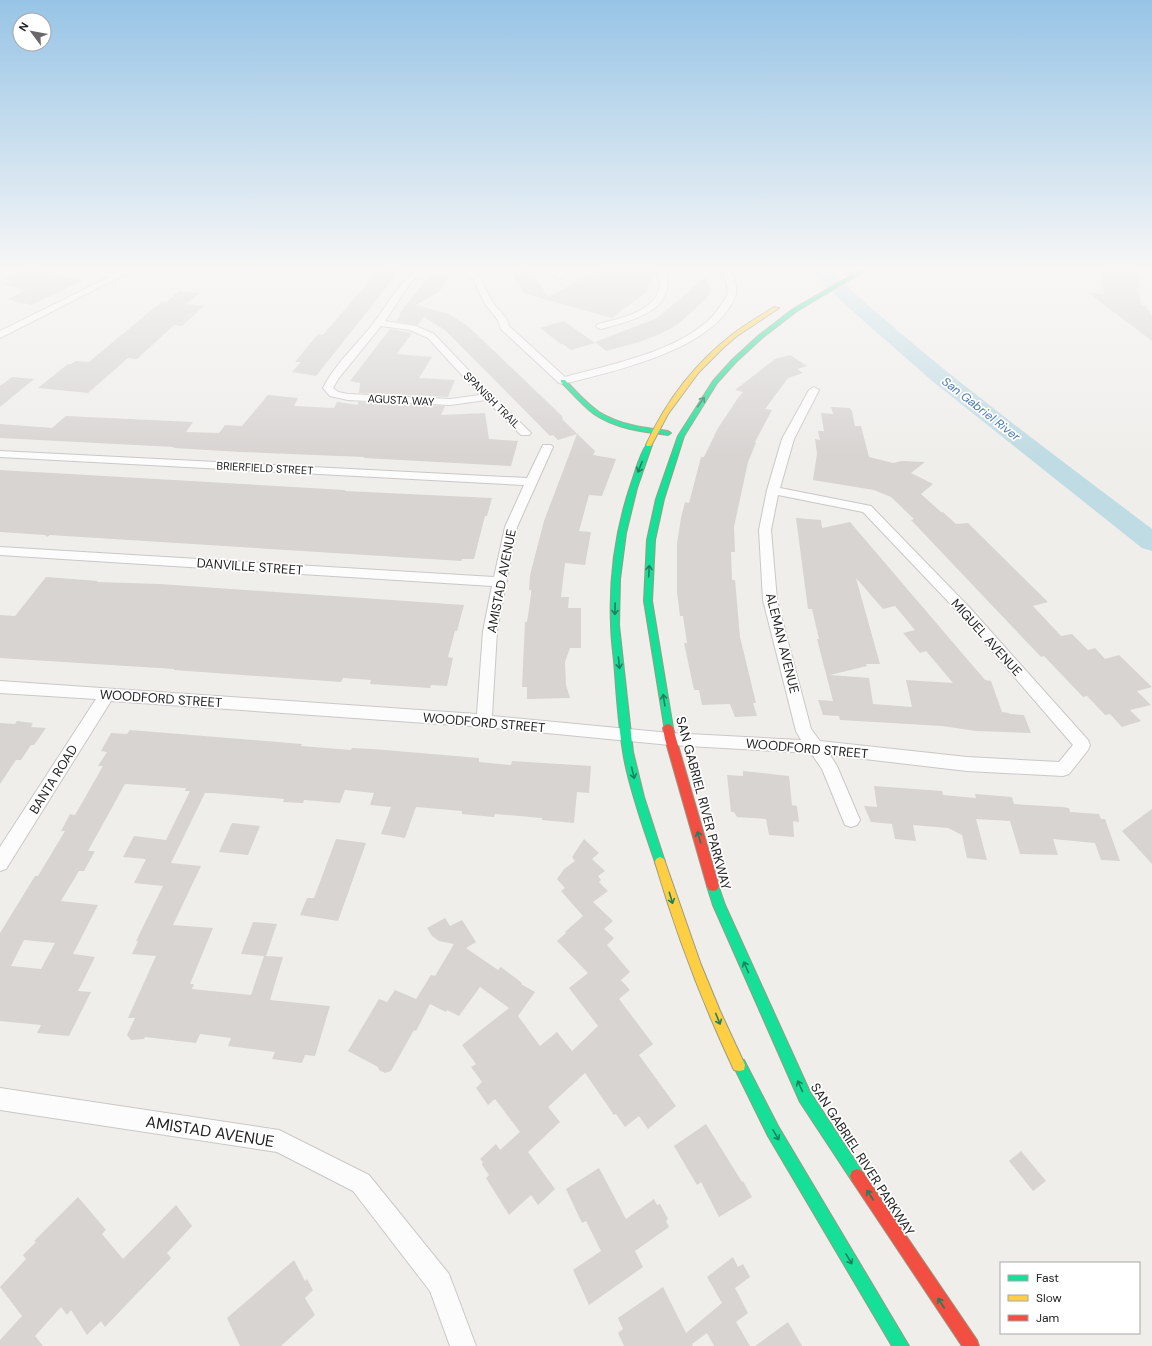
<svg xmlns="http://www.w3.org/2000/svg" width="1152" height="1346" font-family="'DM Sans',sans-serif">
  <rect width="100%" height="100%" fill="#f0eeeb"/>
  <g fill="none" stroke-linecap="round" stroke-linejoin="round">
    <path fill="#bfdbe3" fill-rule="evenodd" d="M808,268H827C929,363 1041,445 1152,529V551L1142,548L931,380L850,309Z"/>
  </g>
  <g fill="#d7d4d2" fill-rule="evenodd">
    <polygon points="27,268 29,268 83,280 32,305 10,300 8,299 26,290 4,284 12,281 3,279"/>
    <polygon points="383,268 404,268 393,279 316,376 292,372 301,362 295,362 318,334 323,335 375,274"/>
    <polygon points="603,268 655,268 656,273 647,286 648,291 612,318 523,293 511,272 530,269 548,297"/>
    <polygon points="1101,268 1139,268 1138,291 1142,306 1146,306 1152,316 1152,341 1087,292 1104,294"/>
    <polygon points="430,275 450,276 439,292 416,305 449,314 469,327 562,416 563,420 595,451 593,455 616,459 602,496 589,495 579,531 591,532 585,565 565,563 561,597 569,597 568,608 581,608 581,648 570,648 565,662 566,685 570,698 527,699 527,687 522,687 525,622 527,622 531,595 531,590 529,590 530,575 544,521 577,434 558,440 553,435 550,436 445,330 424,317 418,325 396,321 401,314 398,315"/>
    <polygon points="707,276 711,291 706,299 677,325 660,334 639,342 606,351 595,342 657,318"/>
    <polygon points="179,291 200,293 186,304 204,306 182,326 174,325 137,359 128,358 88,393 38,388 68,364 71,364 75,361 89,362 161,302 167,302"/>
    <polygon points="564,321 595,343 571,350 563,344 561,344 540,328"/>
    <polygon points="390,329 412,333 397,354 432,357 419,378 455,380 448,397 359,393 360,383 350,381"/>
    <polygon points="790,355 807,366 797,369 803,373 788,378 765,409 772,410 755,442 756,443 748,462 734,527 735,552 731,552 732,580 735,580 740,637 756,703 753,703 757,716 735,717 730,704 702,705 699,690 694,690 684,643 687,643 683,616 680,616 677,592 677,544 681,518 685,502 689,503 701,457 704,457 718,428 738,398 743,392 735,390 775,359"/>
    <polygon points="12,377 34,379 0,407 0,386"/>
    <polygon points="268,395 298,398 294,406 334,408 337,402 358,405 358,402 445,406 441,415 485,413 489,439 518,441 511,466 364,458 364,457 241,452 173,448 174,447 0,438 0,424 52,428 66,416 193,422 186,432 219,433 225,425 242,426"/>
    <polygon points="831,407 850,408 852,411 855,426 861,426 869,457 893,463 902,461 925,462 911,473 933,484 921,494 941,512 943,512 956,524 968,523 1048,602 1033,606 1061,636 1072,634 1088,650 1095,648 1105,659 1119,655 1152,687 1137,691 1151,705 1130,710 1141,721 1122,727 1110,714 1105,715 1087,696 1083,697 1044,656 1041,657 911,520 914,519 891,497 874,490 813,480 817,454 815,439 820,440 818,431 824,431 821,413 833,414"/>
    <polygon points="0,470 345,490 345,491 492,498 487,516 485,516 474,559 462,559 461,561 50,535 47,537 45,535 0,532"/>
    <path d="M796,518L821,520L822,528L850,522L985,680L991,681L1002,712L1009,713L1010,714L1024,715L1031,733L976,731L942,726L840,720L839,716L823,715L818,700L833,701L817,639H819L812,609H808ZM856,578L883,609L895,606L915,630L903,633L920,653L926,651L953,683L906,680L912,707L873,704L869,678L830,675L867,666L866,664H880Z"/>
    <polygon points="46,577 98,581 97,582 160,584 464,605 457,631 455,631 448,657 453,658 447,686 431,685 430,688 370,684 371,680 343,678 341,682 174,670 174,669 0,658 0,615 15,616"/>
    <polygon points="17,721 33,723 31,727 46,728 34,745 31,745 21,760 16,760 0,784 0,723 15,724"/>
    <path d="M130,730L302,744L301,746L351,750L352,748L373,749L479,758V762L511,765L512,761L591,766L589,793L577,792L574,823L542,820V818L495,814L494,817L462,814V811L416,807L405,838L381,834L391,807L370,805L374,793L345,790L340,803L304,800L303,803L283,802L284,799L213,793H205L171,863L201,866L173,925L213,928L190,984H194L192,989L251,995L264,956L241,954L253,922L277,924L266,956L283,957L270,1000L330,1006L315,1056L305,1055L302,1063L272,1059L275,1052L228,1046L231,1038L200,1034L196,1043L145,1037L144,1039L131,1040L127,1035L135,1018H128L156,956L132,954L138,941H136L163,886L134,883L146,859L123,857L134,836L166,840L190,791H185L186,788L125,784L88,851H95L84,871H79L61,901L98,905L73,954L95,957L78,991L91,992L69,1036L37,1033L41,1025L0,1021V933L35,876H38L65,831H61L70,814L75,815L103,766H98L107,752L101,751L111,733L127,734ZM24,940L55,943L41,969L11,966Z"/>
    <polygon points="743,771 789,776 792,805 797,806 799,822 793,821 794,837 769,835 766,819 737,817 734,812 731,812 727,775 743,776"/>
    <polygon points="874,786 942,791 943,795 976,798 975,794 1012,797 1014,804 1062,807 1069,808 1070,812 1099,814 1101,819 1105,819 1120,861 1101,860 1095,843 1053,839 1058,855 1020,854 1010,821 976,819 987,860 967,858 962,835 948,828 913,825 916,841 895,839 892,824 871,822 864,806 877,807"/>
    <polygon points="1152,809 1152,864 1122,831"/>
    <polygon points="232,823 260,826 248,855 219,852"/>
    <polygon points="336,839 366,843 338,921 300,915 307,898 314,898"/>
    <polygon points="584,839 599,853 592,859 605,871 598,876 601,880 599,882 608,891 593,902 613,921 604,929 614,938 607,945 630,972 621,980 630,990 619,999 653,1044 639,1055 676,1106 648,1129 639,1116 625,1127 616,1114 614,1115 585,1073 548,1107 560,1122 528,1152 555,1189 538,1205 531,1195 509,1215 486,1178 489,1175 482,1165 483,1162 480,1159 496,1144 500,1150 520,1132 495,1099 488,1105 476,1088 482,1082 471,1067 476,1064 462,1045 509,1008 480,987 459,1016 447,1010 446,1012 430,1004 416,1031 414,1030 391,1071 385,1073 379,1070 378,1067 348,1051 379,999 387,1002 395,990 416,999 431,975 435,976 454,944 439,941 432,936 427,928 445,918 450,926 462,920 476,942 466,948 498,970 501,967 522,983 521,984 535,992 518,1016 540,1046 557,1032 572,1051 598,1026 569,988 588,973 557,941 566,933 565,932 583,916 561,891 565,888 557,879 564,869 575,861 572,857"/>
    <polygon points="706,1124 742,1182 743,1181 752,1197 719,1217 701,1182 697,1185 674,1146"/>
    <polygon points="1021,1151 1046,1181 1033,1191 1009,1161"/>
    <polygon points="599,1168 626,1219 654,1199 657,1205 660,1204 668,1219 666,1221 669,1227 635,1251 643,1267 589,1305 573,1270 601,1251 586,1221 582,1223 566,1189"/>
    <polygon points="78,1197 106,1230 102,1234 123,1259 176,1205 192,1226 167,1253 171,1258 105,1327 101,1321 87,1335 71,1310 67,1315 61,1307 35,1336 43,1346 0,1346 0,1340 22,1316 0,1287 26,1259 23,1255 36,1242 34,1241"/>
    <polygon points="733,1257 738,1267 743,1264 750,1277 735,1288 748,1313 736,1322 750,1346 714,1346 707,1333 692,1344 693,1346 624,1346 618,1333 623,1329 618,1318 663,1287 686,1333 722,1303 707,1277"/>
    <polygon points="294,1260 305,1281 307,1279 313,1290 305,1298 315,1315 281,1346 240,1346 227,1318"/>
    <polygon points="788,1322 802,1346 755,1346"/>
  </g>
  <g fill="none" stroke-linecap="round" stroke-linejoin="round">
    <defs>
      <g id="street">
        <polygon points="0,268 8,268 0,273"/>
        <polygon points="75,268 90,268 116,273 127,268 137,268 0,338 0,331 109,277 76,270"/>
        <path d="M418,268H427L411,282L385,321L416,326L434,334L492,395L529,431L531,433L529,435H521L486,400L450,405L348,400L330,396L323,388C336,362 359,343 376,320C390,301 399,283 418,268ZM381,326L410,330L428,338L480,395L450,399L348,394L338,392L333,388L338,379Z"/>
        <path d="M458,268C484,268 482,286 493,303C499,312 507,315 509,326L565,377C612,364 694,349 721,305C724,301 727,297 728,292C728,284 724,275 722,268H730C733,275 737,284 736,292C736,297 732,303 729,308C701,352 612,372 563,384L559,383L501,329L498,320L485,304L473,279Z"/>
        <polygon points="559,268 567,268 564,276 560,279 556,276"/>
        <path d="M656,268H664C681,310 631,321 601,329L598,328L596,326L598,324C618,319 660,311 660,283C660,278 658,273 656,268Z"/>
        <path d="M814,387L819,390L794,439L780,488L871,506L970,608L1088,740L1090,745L1088,750L1069,774L1063,776L967,771L830,755L837,766L860,820L857,825L851,827L845,825L822,769L811,753L670,745L484,727L111,701L6,869L0,871V847L96,699L0,693V681L477,714L483,631L492,586L0,555V547L494,577L505,527L524,485L0,457V451L527,478L543,445H551L553,447L517,527L497,631L492,716L670,733L801,740L796,731L763,600L759,530L767,490L782,439L809,390ZM778,495L863,512L960,614L1073,745L1059,762L967,757L820,741L811,729L777,600L771,530Z"/>
        <polygon points="0,1088 279,1130 369,1175 449,1274 476,1346 450,1346 430,1291 353,1191 277,1152 0,1110"/>
      </g>
      <g id="fast">
        <polygon points="864,268 869,268 797,311 762,338 736,362 717,383 684,436 664,499 655,540 652,601 673,728 671,731 665,731 644,601 647,540 656,499 678,436 713,381 732,360 758,336 793,309"/>
        <path d="M561,380H565C576,391 586,403 599,412C620,425 644,428 668,431L671,433L668,435C643,432 616,429 594,414C582,405 572,393 561,382Z"/>
        <path d="M649,443L652,445L637,488L626,533L620,579L619,625L633,752L644,797L665,862L664,865L660,867L656,865L655,862C644,829 632,797 625,763C619,733 617,703 615,673C614,656 611,640 611,624C609,576 616,527 632,481C635,473 642,446 649,443Z"/>
        <polygon points="713,881 717,882 725,905 810,1092 862,1171 864,1176 862,1181 857,1183 852,1181 800,1102 713,905 707,886 709,882"/>
        <polygon points="739,1059 744,1060 778,1126 909,1346 892,1346 768,1136 733,1065 734,1060"/>
      </g>
      <g id="slow">
        <path d="M774,307L779,308L737,336L724,347L699,372L668,414L651,446H647L646,445C666,401 695,363 733,334C746,324 760,316 774,307Z"/>
        <path d="M660,857L664,859L665,862L701,965L720,1011L745,1065L744,1070L739,1071L734,1070C702,1002 676,933 655,862L656,859Z"/>
      </g>
      <g id="jam">
        <polygon points="668,724 671,725 673,728 719,886 717,890 713,891 709,890 707,886 665,739 663,728 665,725"/>
        <polygon points="857,1169 862,1171 977,1340 979,1346 962,1346 852,1181 850,1176 852,1171"/>
      </g>
    </defs>
    <use href="#street" stroke="#c9c8c7" stroke-width="2"/>
    <use href="#fast" stroke="#999a82" stroke-width="2"/>
    <use href="#slow" stroke="#999a82" stroke-width="2"/>
    <use href="#jam" stroke="#999a82" stroke-width="2"/>
    <use href="#street" fill="#fdfcfc" fill-rule="evenodd"/>
    <use href="#fast" fill="#16e098" fill-rule="evenodd"/>
    <use href="#slow" fill="#ffcf43" fill-rule="evenodd"/>
    <use href="#jam" fill="#f24e42" fill-rule="evenodd"/>
  </g>
  <defs><path id="oneway-shaft" d="M-6 0H5M1.5-3L5.5 0L1.5 3" fill="none" stroke-width="1.6" stroke-linecap="round" stroke-linejoin="round"/></defs>
  <g stroke="#1c815d">
    <use href="#oneway-shaft" transform="translate(701 402) rotate(-55)"/>
    <use href="#oneway-shaft" transform="translate(640 467) rotate(111)"/>
    <use href="#oneway-shaft" transform="translate(649 571) rotate(-87)"/>
    <use href="#oneway-shaft" transform="translate(615 609) rotate(91)"/>
    <use href="#oneway-shaft" transform="translate(619 663) rotate(84)"/>
    <use href="#oneway-shaft" transform="translate(664 700) rotate(-99)"/>
    <use href="#oneway-shaft" transform="translate(633 773) rotate(76)"/>
    <use href="#oneway-shaft" transform="translate(699 837) rotate(-106)"/>
    <use href="#oneway-shaft" transform="translate(671 898) rotate(73)"/>
    <use href="#oneway-shaft" transform="translate(746 967) rotate(-114)"/>
    <use href="#oneway-shaft" transform="translate(718 1019) rotate(68)"/>
    <use href="#oneway-shaft" transform="translate(800 1086) rotate(-114)"/>
    <use href="#oneway-shaft" transform="translate(776 1135) rotate(60)"/>
    <use href="#oneway-shaft" transform="translate(870 1195) rotate(-123)"/>
    <use href="#oneway-shaft" transform="translate(849 1259) rotate(59)"/>
    <use href="#oneway-shaft" transform="translate(941 1303) rotate(-123)"/>
  </g>
  <linearGradient id="sky" x2="0" y2="1"><stop stop-color="#97c4e6"/><stop offset="0.59" stop-color="#f8f7f6"/><stop offset="1" stop-color="#f8f7f6" stop-opacity="0"/></linearGradient>
  <rect width="1152" height="456" fill="url(#sky)"/>
  <g text-anchor="middle" stroke-width="3.5" stroke-linejoin="round" paint-order="stroke">
    <g font-size="11" fill="#222" stroke="#fff">
      <text transform="translate(401 400) rotate(3)" y="4">AGUSTA WAY</text>
      <text transform="translate(492 400) rotate(45)" y="4">SPANISH TRAIL</text>
      <text transform="translate(265 468) rotate(3)" y="4">BRIERFIELD STREET</text>
    </g>
    <g font-size="12" font-style="italic" fill="#4a7aab" stroke="#fff">
      <text transform="translate(981 409) rotate(38)" y="4">San Gabriel River</text>
    </g>
    <g font-size="13" fill="#222" stroke="#fff">
      <text transform="translate(250 566) rotate(4)" y="5">DANVILLE STREET</text>
      <text transform="translate(501 581) rotate(-79)" y="5">AMISTAD AVENUE</text>
      <text transform="translate(987 637) rotate(48)" y="5">MIGUEL AVENUE</text>
      <text transform="translate(783 643) rotate(76)" y="5">ALEMAN AVENUE</text>
      <text transform="translate(161 698) rotate(4)" y="5">WOODFORD STREET</text>
      <text transform="translate(484 722) rotate(5)" y="5">WOODFORD STREET</text>
      <text transform="translate(807 748) rotate(5)" y="5">WOODFORD STREET</text>
      <text transform="translate(53 779) rotate(-58)" y="5">BANTA ROAD</text>
      <text transform="translate(704 803) rotate(75)" y="5">SAN GABRIEL RIVER PARKWAY</text>
      <text transform="translate(863 1159) rotate(57)" y="5">SAN GABRIEL RIVER PARKWAY</text>
    </g>
    <g font-size="16" fill="#222" stroke="#fff">
      <text transform="translate(210 1131) rotate(9)" y="6">AMISTAD AVENUE</text>
    </g>
  </g>
  <rect x="1000" y="1262" width="140" height="72" fill="#ffffff" stroke="#a7a7a7"/>
  <rect x="1008" y="1275" width="20" height="6" fill="#16e098" stroke="#a7a7a7"/>
  <text x="1036" y="1282" font-size="12" fill="#222222">Fast</text>
  <rect x="1008" y="1295" width="20" height="6" fill="#ffcf43" stroke="#a7a7a7"/>
  <text x="1036" y="1302" font-size="12" fill="#222222">Slow</text>
  <rect x="1008" y="1315" width="20" height="6" fill="#f24e42" stroke="#a7a7a7"/>
  <text x="1036" y="1322" font-size="12" fill="#222222">Jam</text>
  <g transform="translate(32 32) rotate(302)"><circle r="19" fill="#ffffff" stroke="#a7a7a7"/>
  <path d="M0-3L7 15L0 10L-7 15Z" fill="#6a6968"/>
  <text y="-6" font-size="11" font-weight="bold" text-anchor="middle" fill="#222222">N</text>
  </g>
</svg>
